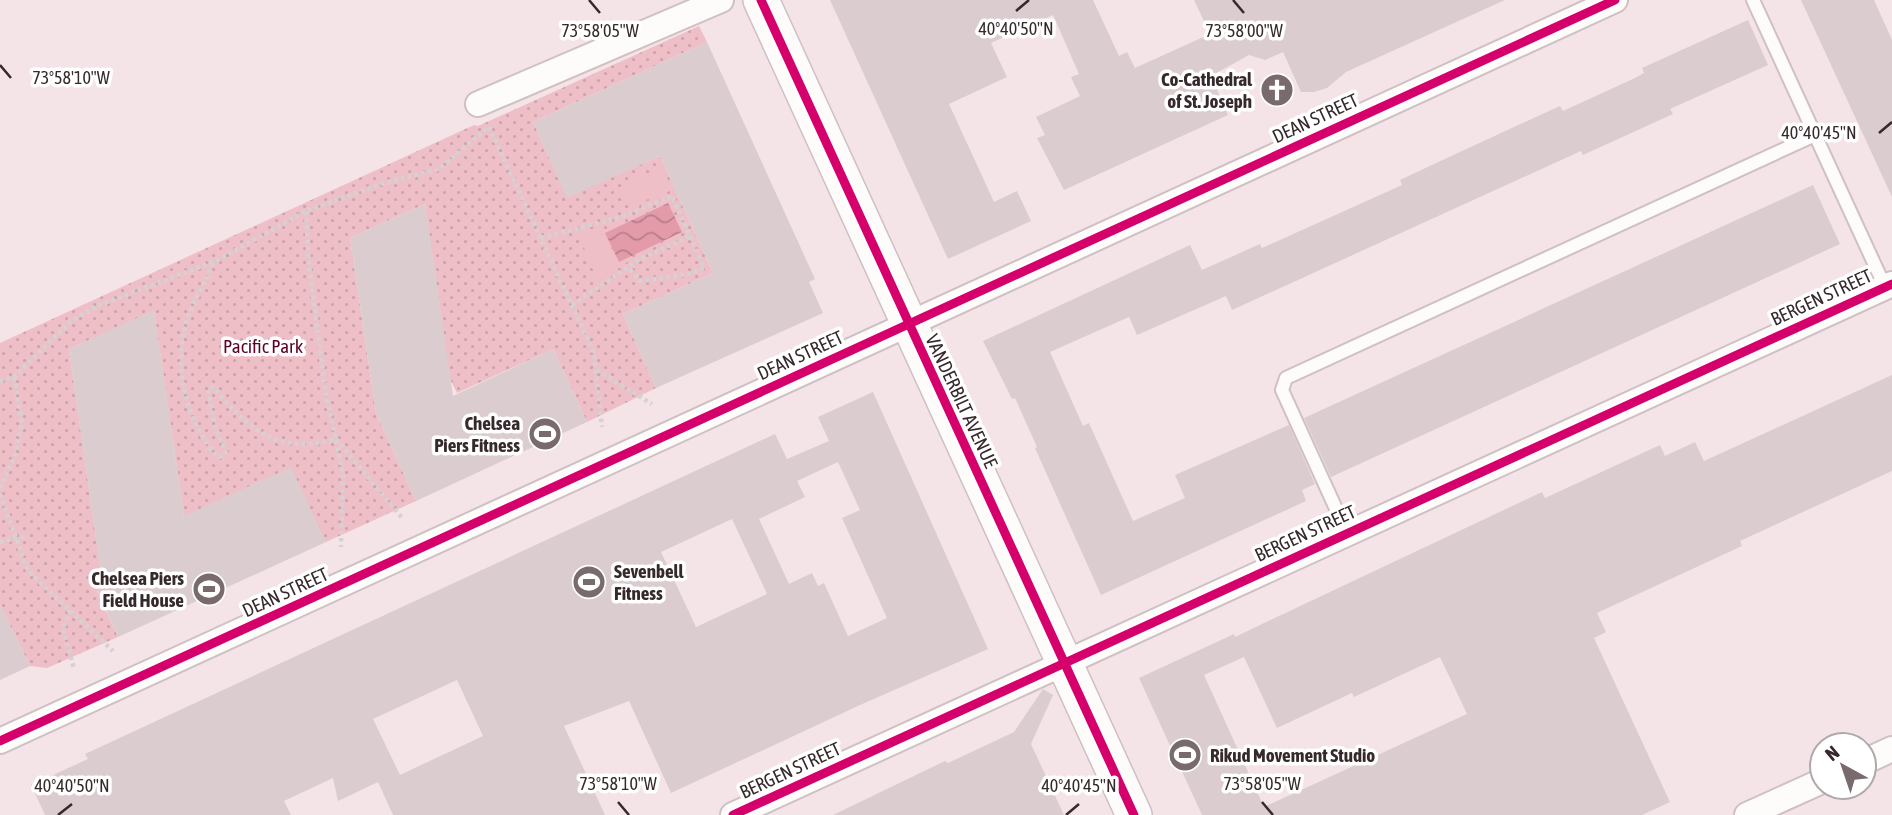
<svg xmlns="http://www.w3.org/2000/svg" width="1892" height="815" font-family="'Asap Condensed',sans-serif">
  <defs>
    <pattern id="park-dots" width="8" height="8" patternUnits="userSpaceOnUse" patternTransform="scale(1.75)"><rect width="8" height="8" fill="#efbfc8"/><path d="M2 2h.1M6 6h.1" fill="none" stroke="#cea4ac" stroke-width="1.8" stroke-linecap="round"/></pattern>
    <pattern id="water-waves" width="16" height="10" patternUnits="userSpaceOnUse" patternTransform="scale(1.75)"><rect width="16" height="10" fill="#e39baa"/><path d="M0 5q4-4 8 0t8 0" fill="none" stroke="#b97e8b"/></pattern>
  </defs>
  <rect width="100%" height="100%" fill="#f5e4e7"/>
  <polygon fill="url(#park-dots)" points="699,26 707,42 533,122 567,197 660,156 713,273 623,314 656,388 587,422 553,349 457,393 450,379 425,204 350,238 376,413 416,501 326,542 184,516 154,311 69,349 103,587 97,591 118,637 47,668 30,666 0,605 0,343 474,125 478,126"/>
  <g fill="#efbfc8">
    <polygon points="662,168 673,189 660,196 620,207 618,205 623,199 624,183"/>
    <polygon points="600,227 618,261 631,256 633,259 597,280 578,233"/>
  </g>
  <polygon fill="url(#water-waves)" points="668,203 682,232 619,262 605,233"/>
  <g fill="#dbcccf" fill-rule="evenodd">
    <polygon points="830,0 1093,0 1119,56 1127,52 1135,68 1210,34 1194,0 1505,0 1346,72 1327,88 1314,92 1301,92 1283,52 1265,60 1249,55 1211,76 1228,115 1064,190 1037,138 1045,135 1036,117 1080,96 1071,77 1079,74 1053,15 991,43 1007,77 949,104 994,202 1017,191 1031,221 948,259"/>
    <polygon points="1801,0 1874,0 1892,40 1892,197"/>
    <polygon points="1748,20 1768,65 1670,109 1673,114 1583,155 1581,151 1232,310 1226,296 1137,335 1129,317 1050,352 1083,426 1089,423 1133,521 1185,498 1175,475 1289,425 1315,484 1302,490 1306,501 1101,595 1035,448 1037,447 1015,398 1012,399 983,341 1190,245 1202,270 1260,244 1262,248 1402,185 1400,180 1449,157 1560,106 1563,111 1635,78 1644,73 1642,68"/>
    <polygon points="707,42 815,279 809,282 823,313 656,388 623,314 713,273 660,156 567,198 533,122"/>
    <polygon points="1813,185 1840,244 1331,477 1304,418"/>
    <polygon points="425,204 453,396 553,349 587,422 416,501 376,413 350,238"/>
    <polygon points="154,310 184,516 291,467 326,542 118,637 97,590 103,588 69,349"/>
    <path d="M1892,375V471L1740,541L1742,546L1597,613L1606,632L1594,638L1670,802L1642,815H1202L1139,678L1234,634L1235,637L1260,625L1542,492L1545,498L1660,445L1665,456L1695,442L1704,461ZM1244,657L1277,728L1352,693L1354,697L1440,657L1467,714L1264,807L1204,675Z"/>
    <path d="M873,392L988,649L860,705L671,793L629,701L564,726L605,815H393L378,782L338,801L333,778L284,801L291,815H45L31,785L88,759L85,754L775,434L787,459L829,441L818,417ZM838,462L860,510L842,518L887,618L848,636L824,583L818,586L812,573L789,584L759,519L805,497L797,481ZM732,519L767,594L696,627L661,552ZM457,680L483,736L400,775L373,719Z"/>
    <polygon points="0,605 30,666 0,680"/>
    <polygon points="1043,689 1053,695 1031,744 1064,815 833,815 916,775 945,761 948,763 1014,732"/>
  </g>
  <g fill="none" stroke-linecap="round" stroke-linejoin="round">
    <defs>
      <g id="lane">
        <polyline points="1753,0 1885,287"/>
        <polyline points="1347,533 1282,390 1286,378 1815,135"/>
      </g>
      <g id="street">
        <polyline points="478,104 721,0"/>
        <polyline points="0,741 1615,0"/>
        <polyline points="1864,762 1892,749"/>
        <polyline points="733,815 1892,284"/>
        <polyline points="1747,815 1822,781"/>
      </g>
      <polyline id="secondary" points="761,0 1134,815"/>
    </defs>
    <use href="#lane" stroke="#cec0c3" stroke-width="16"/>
    <use href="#street" stroke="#cec0c3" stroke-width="28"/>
    <use href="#secondary" stroke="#cec0c3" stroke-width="38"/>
    <g stroke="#d6d1d2" stroke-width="4.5" stroke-dasharray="3.5 3.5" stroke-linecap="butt">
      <polyline points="489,127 594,353 602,427"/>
      <polyline points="306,212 309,266 326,394 343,473 341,547"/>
      <polyline points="541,238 621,217 672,196 704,268 689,274 640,281 628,267"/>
      <path d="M213,263C205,285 191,303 185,327C176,363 183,406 203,437C208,445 212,452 220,457L226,453L215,426L208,390L213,387C249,429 277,456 336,439L403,519"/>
      <polyline points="572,305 640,259 690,236"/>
      <polyline points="597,370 652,404"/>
      <polyline points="0,381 14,377 71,321 97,306 218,260 306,211 384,183 439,169 486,129"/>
      <polyline points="0,488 15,455 22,424 14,377"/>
      <polyline points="0,494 28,571 113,651"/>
      <polyline points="0,542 28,536"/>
      <polyline points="70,610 63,628 74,669"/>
    </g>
    <use href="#lane" stroke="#fefbfb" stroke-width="12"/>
    <use href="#street" stroke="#fefbfb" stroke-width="24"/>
    <use href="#secondary" stroke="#fefbfb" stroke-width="35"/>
    <defs>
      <g id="cycleway">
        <polyline points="761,0 1134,815"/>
        <polyline points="0,741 1615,0"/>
        <polyline points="733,815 1892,284"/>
      </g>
    </defs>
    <use href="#cycleway" stroke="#fff" stroke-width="13"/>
    <use href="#cycleway" stroke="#d6006c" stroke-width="9"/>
  </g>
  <path fill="none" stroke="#36292b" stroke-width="2.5" d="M589,0L600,13M1233,0L1244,13M1016,11L1029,0M0,65L11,78M1879,133L1892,122M618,802L629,815M1262,802L1273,815M58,815L72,804M1066,815L1079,804"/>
  <defs>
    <symbol id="church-disc" viewBox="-11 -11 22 22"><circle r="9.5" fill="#796a6d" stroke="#fff"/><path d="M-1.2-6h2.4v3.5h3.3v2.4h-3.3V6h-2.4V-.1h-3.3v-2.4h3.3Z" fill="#fff"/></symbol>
    <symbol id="stadium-disc" viewBox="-11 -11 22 22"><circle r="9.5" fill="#796a6d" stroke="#fff"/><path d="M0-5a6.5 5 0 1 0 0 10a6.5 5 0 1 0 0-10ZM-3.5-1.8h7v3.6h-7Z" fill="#fff"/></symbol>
  </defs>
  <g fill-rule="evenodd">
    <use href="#church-disc" x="1258" y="71" width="38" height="38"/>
    <use href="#stadium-disc" x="526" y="415" width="38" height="38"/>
    <use href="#stadium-disc" x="570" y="563" width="38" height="38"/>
    <use href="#stadium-disc" x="190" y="570" width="38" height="38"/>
    <use href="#stadium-disc" x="1166" y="736" width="38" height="38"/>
  </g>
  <g text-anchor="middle" stroke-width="7" stroke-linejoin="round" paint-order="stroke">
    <g font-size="19" font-weight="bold" fill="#36292b" stroke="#fff" text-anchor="end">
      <text x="1252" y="86">Co-Cathedral<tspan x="1252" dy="22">of St. Joseph</tspan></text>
      <text x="520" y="430">Chelsea<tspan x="520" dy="22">Piers Fitness</tspan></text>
      <text x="614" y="578" text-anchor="start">Sevenbell<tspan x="614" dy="22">Fitness</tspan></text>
      <text x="184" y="585">Chelsea Piers<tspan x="184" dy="22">Field House</tspan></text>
      <text x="1210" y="762" text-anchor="start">Rikud Movement Studio</text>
    </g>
    <g font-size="19" fill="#36292b" stroke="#fff">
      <text transform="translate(1315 118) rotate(-25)" y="7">DEAN STREET</text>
      <text transform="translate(1821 297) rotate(-25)" y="7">BERGEN STREET</text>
      <text transform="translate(800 355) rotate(-25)" y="7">DEAN STREET</text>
      <text transform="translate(962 401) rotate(65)" y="7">VANDERBILT AVENUE</text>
      <text transform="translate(1305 533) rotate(-25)" y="7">BERGEN STREET</text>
      <text transform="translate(285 592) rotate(-25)" y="7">DEAN STREET</text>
      <text transform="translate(790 770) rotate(-25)" y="7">BERGEN STREET</text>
    </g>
    <g font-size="19" fill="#5b0224" stroke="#fff">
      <text x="263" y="353">Pacific Park</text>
    </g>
  </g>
  <g font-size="18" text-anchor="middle" fill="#36292b" stroke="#fff" stroke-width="7" stroke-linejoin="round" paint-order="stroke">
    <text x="1016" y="35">40°40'50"N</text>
    <text x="1244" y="37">73°58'00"W</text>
    <text x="600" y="37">73°58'05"W</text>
    <text x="71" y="84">73°58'10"W</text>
    <text x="1819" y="139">40°40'45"N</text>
    <text x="618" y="790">73°58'10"W</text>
    <text x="1262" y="790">73°58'05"W</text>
    <text x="72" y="792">40°40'50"N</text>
    <text x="1079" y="792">40°40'45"N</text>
  </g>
  <g transform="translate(1843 766) rotate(320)"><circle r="33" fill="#ffffff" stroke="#afa9aa" stroke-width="2"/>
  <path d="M0-5L12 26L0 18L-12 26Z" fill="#796a6d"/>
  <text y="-10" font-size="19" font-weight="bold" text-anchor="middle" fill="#36292b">N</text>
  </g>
</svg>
